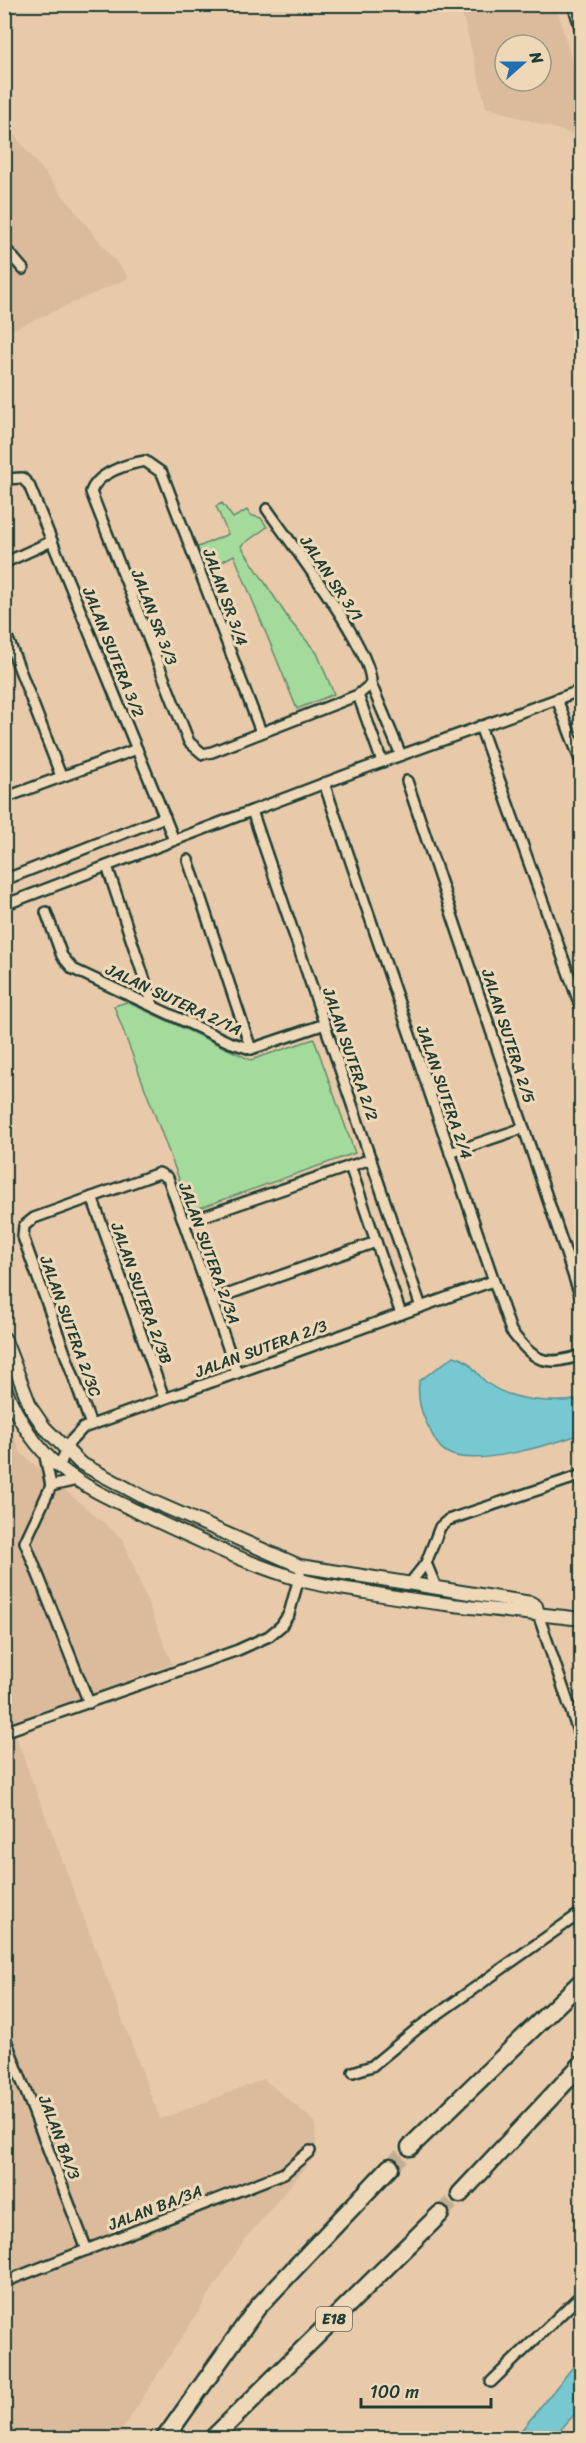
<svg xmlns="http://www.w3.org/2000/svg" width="586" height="2443" font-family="Sriracha,sans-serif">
  <rect width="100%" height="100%" fill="#e8caaa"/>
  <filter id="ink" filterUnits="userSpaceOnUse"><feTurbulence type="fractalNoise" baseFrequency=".0167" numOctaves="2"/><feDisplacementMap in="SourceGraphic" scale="12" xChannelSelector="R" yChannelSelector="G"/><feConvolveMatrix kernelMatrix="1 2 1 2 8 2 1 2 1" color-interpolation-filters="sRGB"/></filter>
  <g filter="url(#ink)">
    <g fill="#dcbb9d" fill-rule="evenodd">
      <path d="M460,5H556L581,94V137L486,107ZM505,45H541V81H505Z"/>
      <polygon points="4,122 129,278 5,333 4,333"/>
      <polygon points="4,1413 21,1453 123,1539 172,1664 11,1724 160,2119 264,2079 315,2122 316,2155 245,2239 117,2438 5,2438"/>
    </g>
    <g fill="#a5da9d" stroke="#628c68" stroke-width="1.5">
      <polygon points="222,503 233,518 247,510 250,515 261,518 267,527 241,546 290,621 317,653 334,694 297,709 234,555 206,570 196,548 228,534 216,506"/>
      <polygon points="127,1002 251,1060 314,1039 355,1153 191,1211 114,1006"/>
    </g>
    <g fill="#77c8d1" stroke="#549092" stroke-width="1.5">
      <path d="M454,1356C471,1360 474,1372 486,1382C509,1401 553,1404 581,1399V1434C552,1444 472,1469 446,1452C438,1447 434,1438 430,1430C421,1413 417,1400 419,1381Z"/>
      <polygon points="581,2357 581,2407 553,2438 515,2438"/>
    </g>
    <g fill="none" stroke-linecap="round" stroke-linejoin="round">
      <g stroke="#c0ae92" stroke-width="16" stroke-dasharray="16 8" stroke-linecap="butt">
        <polyline points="390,2167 410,2147"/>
        <polyline points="440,2214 460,2194"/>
      </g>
      <defs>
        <g id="minor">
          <polyline points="573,4 582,33"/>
          <polyline points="4,247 23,269"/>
          <polyline points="4,479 22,478 29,485 174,840"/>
          <polyline points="4,563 52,541"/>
          <polyline points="4,629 61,776"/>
          <polyline points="371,684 401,755"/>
          <polyline points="358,695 382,762"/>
          <polyline points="557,699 582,765"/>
          <polyline points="480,726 582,1011"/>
          <path d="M261,732L162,473L145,461C127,464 97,473 91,492L189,742L203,754L212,752L358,695L371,684C374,651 289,541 267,509"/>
          <polyline points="407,781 582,1301"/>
          <path d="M324,783L511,1331C535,1362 544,1367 582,1355"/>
          <polyline points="4,798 137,749"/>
          <polyline points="252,811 421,1307"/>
          <polyline points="188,860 251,1049"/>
          <polyline points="107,866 153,1005"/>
          <polyline points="4,880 165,817"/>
          <polyline points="4,905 346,775 582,690"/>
          <polyline points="46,912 62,956 73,969 229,1042 251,1049 325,1024"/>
          <polyline points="450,1153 523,1128"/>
          <polyline points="350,1166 401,1314"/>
          <polyline points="92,1197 164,1398"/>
          <polyline points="184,1223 371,1159"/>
          <polyline points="212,1300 376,1242"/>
          <polyline points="91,1425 23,1237 24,1226 34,1218 159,1173 168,1178 237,1373"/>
          <polyline points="45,1456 51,1486"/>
          <polyline points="59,1467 70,1442 83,1428 493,1281"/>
          <polyline points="51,1486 25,1542 89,1703"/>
          <polyline points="51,1486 77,1480"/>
          <polyline points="426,1563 436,1587"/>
          <polyline points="410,1583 426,1563 440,1527 448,1520 582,1475"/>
          <polyline points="538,1614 582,1743"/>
          <polyline points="4,1732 238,1650 269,1636 281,1626 289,1614 300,1574"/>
          <polyline points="4,2035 87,2250"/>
          <polyline points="353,2072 372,2066 418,2028 582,1912"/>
          <polyline points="4,2282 284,2173 310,2151"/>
          <polyline points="491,2382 582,2294"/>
        </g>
        <g id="tertiary">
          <polyline points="4,1338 31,1408 44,1427 80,1463 147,1499 300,1566 531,1603 536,1606 538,1614"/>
          <path d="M4,1386C38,1469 79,1484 155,1520C202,1542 248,1564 298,1579C319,1586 343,1588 365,1592C437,1605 509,1611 582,1619"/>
        </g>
        <g id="motorway">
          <polyline points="410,2147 582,1981"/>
          <polyline points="460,2194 582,2064"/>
          <polyline points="165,2438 257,2308 390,2167"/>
          <polyline points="213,2438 440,2214"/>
        </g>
      </defs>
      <use href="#minor" stroke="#1f3d34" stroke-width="14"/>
      <use href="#tertiary" stroke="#1f3d34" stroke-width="16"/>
      <use href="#motorway" stroke="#1f3d34" stroke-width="21"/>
      <use href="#minor" stroke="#efd8b7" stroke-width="9"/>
      <use href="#tertiary" stroke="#efd8b7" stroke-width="12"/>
      <use href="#motorway" stroke="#efd8b7" stroke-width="16"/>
    </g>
  </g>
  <g text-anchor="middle" stroke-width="6" stroke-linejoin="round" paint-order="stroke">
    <rect fill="#efd8b7" stroke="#5d6c5b" stroke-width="1.5" x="316" y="2307" width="36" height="24" rx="4.5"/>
    <g font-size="15" font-weight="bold" fill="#1f3d34">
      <text x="334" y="2324">E18</text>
    </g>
    <g font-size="16" fill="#1f3d34" stroke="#efd8b7">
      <text transform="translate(332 578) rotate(56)" y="6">JALAN SR 3/1</text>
      <text transform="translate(226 597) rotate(70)" y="6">JALAN SR 3/4</text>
      <text transform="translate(155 617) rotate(69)" y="6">JALAN SR 3/3</text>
      <text transform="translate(114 652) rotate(68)" y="6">JALAN SUTERA 3/2</text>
      <text transform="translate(174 999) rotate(25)" y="6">JALAN SUTERA 2/1A</text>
      <text transform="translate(509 1036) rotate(72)" y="6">JALAN SUTERA 2/5</text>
      <text transform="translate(351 1054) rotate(71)" y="6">JALAN SUTERA 2/2</text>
      <text transform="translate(445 1092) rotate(71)" y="6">JALAN SUTERA 2/4</text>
      <text transform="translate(210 1253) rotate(70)" y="6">JALAN SUTERA 2/3A</text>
      <text transform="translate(142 1293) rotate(70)" y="6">JALAN SUTERA 2/3B</text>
      <text transform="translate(71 1326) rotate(70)" y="6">JALAN SUTERA 2/3C</text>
      <text transform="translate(261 1348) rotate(-20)" y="6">JALAN SUTERA 2/3</text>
      <text transform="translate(60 2137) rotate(69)" y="6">JALAN BA/3</text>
      <text transform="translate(155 2207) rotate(-21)" y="6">JALAN BA/3A</text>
    </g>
  </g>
  <rect width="586" height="2443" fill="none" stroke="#efd8b7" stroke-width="24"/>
  <rect x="12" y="12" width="562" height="2419" fill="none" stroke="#1f3d34" stroke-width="2" filter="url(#ink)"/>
  <g transform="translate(523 63) rotate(69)"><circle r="28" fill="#efd8b7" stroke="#9c9a83" stroke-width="1.5"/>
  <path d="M0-4.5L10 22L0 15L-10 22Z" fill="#1f6fb2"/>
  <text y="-9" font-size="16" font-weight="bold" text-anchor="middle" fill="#1f3d34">N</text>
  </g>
  <path d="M361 2398v9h130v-9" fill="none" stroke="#1f3d34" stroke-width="3"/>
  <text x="370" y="2398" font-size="18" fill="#1f3d34" stroke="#efd8b7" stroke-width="4.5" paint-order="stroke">100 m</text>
</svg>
